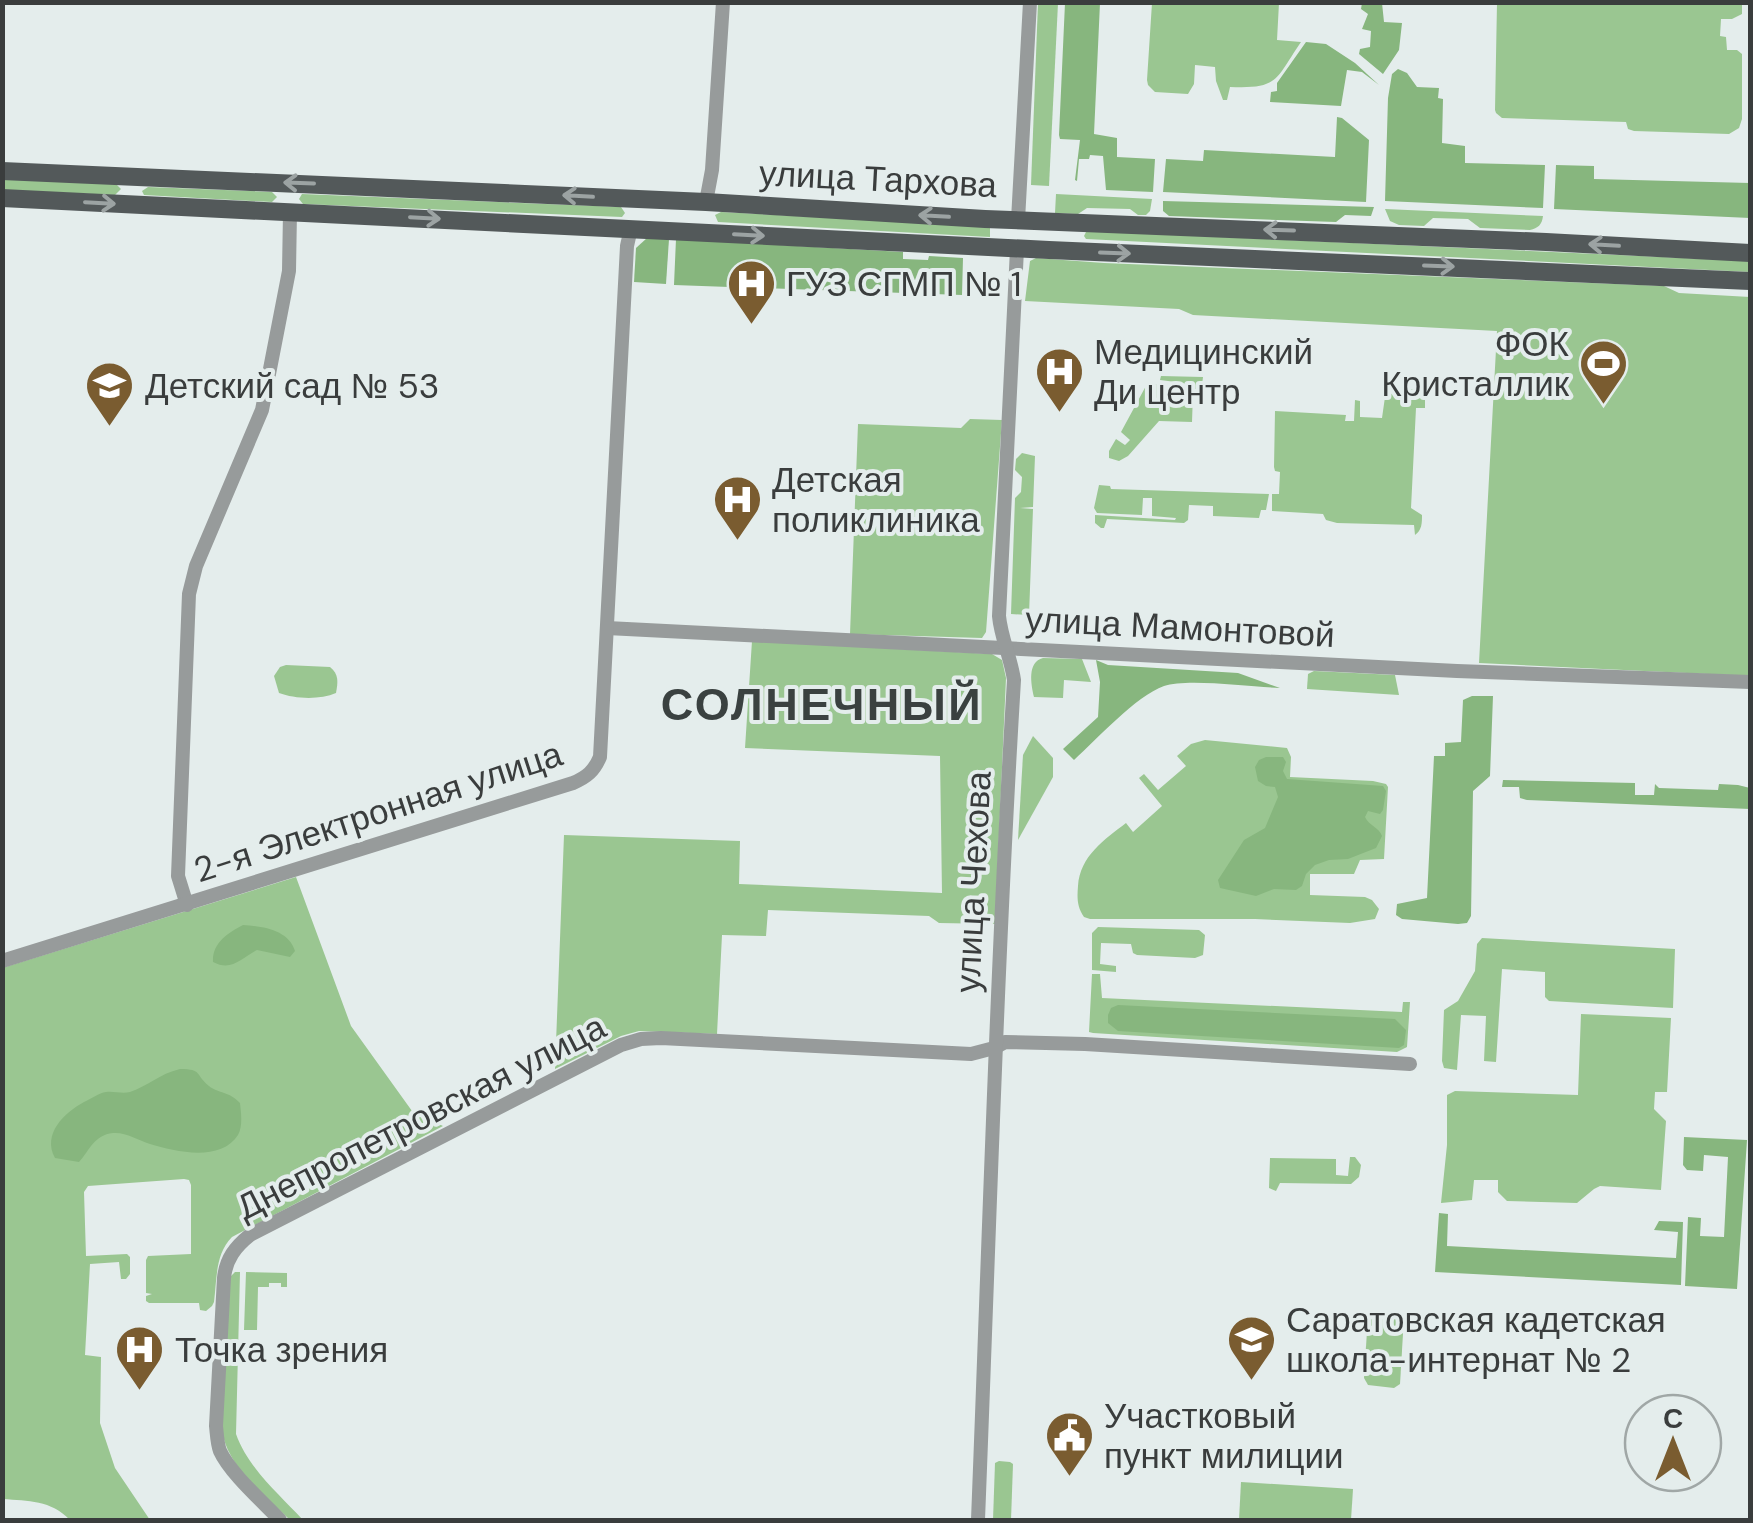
<svg xmlns="http://www.w3.org/2000/svg" width="1753" height="1523" font-family="'DM Sans',sans-serif">
  <rect width="100%" height="100%" fill="#e4edec"/>
  <g fill="#9ac691">
    <polygon points="1038,3 1058,3 1049,186 1031,185"/>
    <path d="M1152,3H1279L1277,40L1301,42C1275,80 1279,89 1230,87L1227,100H1223L1216,81L1215,67L1195,65L1194,84L1188,94L1155,92L1148,85L1147,80Z"/>
    <polygon points="1497,3 1742,3 1742,14 1732,19 1721,19 1720,36 1726,37 1727,50 1737,50 1742,54 1742,119 1739,128 1729,134 1634,131 1628,129 1626,122 1502,118 1496,113 1495,110"/>
    <polygon points="3,179 116,184 121,189 115,195 3,190"/>
    <polygon points="148,187 272,192 277,197 272,202 144,195 142,191"/>
    <polygon points="302,194 621,207 625,213 622,217 303,204 299,199"/>
    <polygon points="1056,194 1152,199 1150,211 1146,215 1138,215 1130,209 1087,208 1078,214 1055,213"/>
    <path d="M1385,209L1543,216C1542,225 1538,228 1530,230L1480,228L1468,219L1433,218L1424,226L1399,225L1390,221Z"/>
    <polygon points="721,212 990,226 990,237 718,222 715,215"/>
    <polygon points="1091,231 1750,261 1750,272 1086,239 1084,236 1086,232"/>
    <polygon points="1036,258 1104,263 1664,286 1679,293 1750,297 1750,676 1479,663 1497,331 1193,315 1179,309 1025,301 1030,261"/>
    <polygon points="1161,376 1203,377 1202,385 1193,393 1192,422 1159,421 1128,456 1119,461 1109,458 1109,451 1116,439 1125,445 1130,440 1121,432 1147,384 1173,385 1176,382 1160,380"/>
    <path d="M1394,387L1420,390L1425,397V408H1416L1411,508L1422,515C1422,523 1422,530 1415,535L1414,525L1337,523L1326,520L1323,514L1272,511V494H1279L1280,472L1275,471L1274,467L1275,411L1346,415L1345,421H1354L1355,400L1360,401V417L1382,418L1386,390Z"/>
    <polygon points="970,419 1002,420 986,632 982,638 850,634 858,424 961,428"/>
    <polygon points="1022,453 1035,456 1033,507 1020,508 1033,509 1029,615 1011,614 1015,498 1021,492 1022,477 1015,470 1016,459"/>
    <polygon points="1099,485 1110,486 1111,489 1269,494 1266,510 1261,510 1259,518 1213,516 1213,506 1189,505 1188,520 1184,523 1107,519 1104,528 1101,528 1095,523 1095,515 1175,520 1176,518 1152,516 1152,498 1143,498 1142,515 1097,513 1094,508"/>
    <polygon points="752,641 992,654 1002,660 1006,678 995,924 939,923 929,916 768,910 766,936 722,935 717,1034 639,1031 621,1036 555,1069 564,835 740,841 739,884 942,893 940,756 745,748"/>
    <path d="M1043,658L1082,659L1091,682L1064,680L1063,698L1034,697C1031,684 1027,662 1043,658Z"/>
    <path d="M286,665L330,667C339,674 338,682 336,693C320,700 295,699 279,693L274,676L280,667Z"/>
    <polygon points="1314,671 1395,675 1399,695 1307,689 1308,674"/>
    <polygon points="1033,736 1053,758 1053,777 1018,840 1023,755"/>
    <path d="M1205,740L1287,748L1291,757L1290,777L1373,781L1386,784L1388,787L1384,859L1360,860L1354,874H1310V895L1365,897L1372,900L1379,909L1375,919L1350,923L1255,919H1090L1084,917C1077,907 1077,898 1078,886C1080,856 1104,840 1126,823L1133,832L1162,806L1139,778L1144,774L1158,790L1186,766L1177,756L1191,744Z"/>
    <path d="M296,877L351,1026L412,1111L443,1126L232,1237C215,1254 217,1279 214,1302L212,1306L206,1311L200,1310L199,1303H149L146,1301V1296L152,1294L146,1293V1260L148,1256L191,1254V1185L189,1180L184,1179L88,1186L84,1192L86,1256L127,1254L130,1257V1274L126,1279H121L119,1262L90,1264L85,1355L101,1357L100,1423L115,1468L150,1520H70C51,1500 28,1501 3,1499L2,968Z"/>
    <polygon points="1098,927 1199,930 1205,935 1203,955 1195,958 1137,955 1133,953 1131,944 1101,943 1100,964 1116,966 1116,972 1092,970 1092,933"/>
    <polygon points="1482,938 1675,949 1673,1008 1549,1001 1545,997 1545,972 1502,969 1496,1062 1484,1061 1486,1016 1461,1015 1457,1070 1444,1068 1442,1061 1444,1010 1458,1001 1475,971 1477,944"/>
    <polygon points="1092,974 1100,974 1102,998 1402,1012 1403,1002 1410,1002 1407,1047 1397,1052 1093,1033 1089,1032"/>
    <polygon points="1581,1014 1671,1018 1667,1092 1655,1092 1654,1109 1666,1121 1661,1190 1600,1186 1594,1189 1577,1203 1507,1201 1498,1192 1498,1180 1474,1180 1472,1200 1441,1203 1447,1145 1447,1095 1455,1091 1578,1095"/>
    <polygon points="1350,1157 1355,1157 1361,1165 1359,1177 1351,1184 1280,1183 1276,1191 1269,1188 1270,1158 1336,1159 1336,1175 1348,1176"/>
    <path d="M235,1272H240L236,1434C248,1468 279,1494 303,1520H290C265,1495 227,1467 222,1430L229,1278Z"/>
    <polygon points="246,1272 287,1273 287,1287 281,1287 281,1283 269,1283 269,1287 258,1287 257,1330 244,1330"/>
    <polygon points="1375,1311 1400,1313 1404,1317 1400,1384 1394,1388 1368,1385 1364,1378 1368,1315"/>
    <polygon points="999,1461 1010,1462 1013,1464 1011,1520 993,1520 995,1463"/>
    <polygon points="1241,1482 1353,1489 1351,1520 1239,1520"/>
  </g>
  <g fill="#87b67e">
    <polygon points="1065,3 1100,3 1094,134 1117,138 1117,157 1155,159 1153,192 1106,190 1103,156 1090,155 1089,159 1079,159 1077,181 1075,180 1080,140 1060,139 1059,135"/>
    <polygon points="1362,3 1382,3 1384,22 1402,23 1399,50 1383,74 1359,54 1360,49 1370,47 1371,31 1362,29 1368,14 1361,9"/>
    <polygon points="1306,42 1326,44 1355,63 1379,85 1362,72 1347,70 1341,106 1270,102 1271,92 1277,91 1277,83"/>
    <polygon points="1398,69 1407,73 1417,87 1439,88 1438,98 1443,99 1442,143 1465,146 1465,163 1545,165 1543,208 1385,201 1388,98 1392,74"/>
    <polygon points="1337,117 1342,118 1369,140 1366,202 1163,192 1166,159 1203,161 1204,150 1335,157"/>
    <polygon points="1556,165 1594,166 1594,179 1750,183 1750,218 1554,209"/>
    <polygon points="1163,201 1374,207 1371,216 1345,215 1336,222 1169,216 1163,211"/>
    <polygon points="647,238 669,239 666,284 634,282 636,248"/>
    <polygon points="676,239 903,252 903,259 928,260 929,256 963,258 962,295 674,285"/>
    <path d="M1096,660L1108,665L1238,673L1280,688C1252,687 1187,678 1164,686C1136,696 1097,739 1074,760L1063,749L1098,717L1100,682Z"/>
    <polygon points="1472,696 1493,696 1490,776 1473,791 1471,916 1467,923 1458,924 1402,919 1396,915 1397,904 1427,898 1434,756 1445,756 1445,743 1461,742 1463,700"/>
    <path d="M1266,757H1283L1286,762L1283,771L1287,779L1383,786L1386,791L1383,810L1380,814L1368,811L1365,817C1369,826 1379,827 1382,836L1376,848L1348,859L1329,860L1315,865L1306,874L1302,886L1296,890L1274,889L1256,896L1220,888L1218,880L1244,840L1265,828L1278,797L1275,787L1266,786L1258,781L1255,767L1259,760Z"/>
    <polygon points="1503,780 1635,783 1635,795 1654,795 1655,784 1659,788 1718,790 1719,784 1738,785 1750,788 1750,809 1527,800 1520,798 1519,787 1502,787"/>
    <path d="M243,925C263,926 289,930 295,951L290,957L257,950C241,958 232,972 213,962C212,943 228,933 243,925Z"/>
    <polygon points="1118,1005 1395,1019 1406,1030 1404,1045 1399,1048 1118,1031 1108,1023 1108,1015 1111,1008"/>
    <path d="M180,1069C203,1069 195,1075 209,1086C219,1094 229,1091 240,1103C241,1113 243,1126 238,1135C221,1162 176,1152 150,1144C138,1140 126,1132 113,1133C94,1135 90,1150 79,1162L55,1158C42,1134 64,1113 84,1102C91,1099 99,1093 106,1092C114,1091 122,1094 130,1092C148,1086 159,1074 180,1069Z"/>
    <polygon points="1684,1137 1747,1140 1737,1289 1685,1286 1688,1217 1701,1218 1700,1236 1724,1237 1728,1157 1704,1155 1703,1171 1687,1170 1683,1165"/>
    <polygon points="1439,1213 1448,1214 1447,1246 1676,1258 1678,1232 1654,1230 1659,1221 1683,1222 1681,1285 1435,1272"/>
  </g>
  <g fill="none" stroke-linecap="round" stroke-linejoin="round">
    <g stroke="#979b9b" stroke-width="14">
      <polyline points="706,202 712,170 723,2"/>
      <polyline points="1018,220 1030,2"/>
      <polyline points="607,628 1457,671 1750,682"/>
      <polyline points="187,905 178,876 189,594 196,566 262,410 289,271 290,212"/>
      <path d="M2,961L573,783C587,777 594,771 600,757L627,246L631,228"/>
      <path d="M280,1520C263,1502 230,1473 220,1451C217,1443 217,1434 216,1426L224,1278C226,1259 235,1247 250,1235L621,1045L641,1039L661,1038L971,1054L994,1048L1005,1042L1085,1044L1410,1064"/>
      <path d="M978,1520C989,1240 997,960 1014,680C1011,658 1001,638 999,616L1017,249"/>
    </g>
    <g stroke="#53595a" stroke-width="18">
      <polyline points="2,171 706,202 985,219 1546,242 1750,253"/>
      <polyline points="2,198 1049,250 1750,281"/>
    </g>
  </g>
  <defs><path id="oneway-shaft" d="M-6 0H5M1.5-3L5.5 0L1.5 3" fill="none" stroke-width="1.6" stroke-linecap="round" stroke-linejoin="round" transform="scale(2.5)"/></defs>
  <g stroke="#9ca3a3">
    <use href="#oneway-shaft" transform="translate(299 183) rotate(-178)"/>
    <use href="#oneway-shaft" transform="translate(578 196) rotate(-177)"/>
    <use href="#oneway-shaft" transform="translate(100 203) rotate(3)"/>
    <use href="#oneway-shaft" transform="translate(934 216) rotate(-177)"/>
    <use href="#oneway-shaft" transform="translate(425 218) rotate(3)"/>
    <use href="#oneway-shaft" transform="translate(1279 230) rotate(-178)"/>
    <use href="#oneway-shaft" transform="translate(749 235) rotate(3)"/>
    <use href="#oneway-shaft" transform="translate(1604 245) rotate(-177)"/>
    <use href="#oneway-shaft" transform="translate(1115 253) rotate(2)"/>
    <use href="#oneway-shaft" transform="translate(1439 266) rotate(2)"/>
  </g>
  <defs>
    <symbol id="hospital-pin" viewBox="-11 -11 22 30"><path d="M0 17L-7.5 6A9.5 9.5 0 1 1 7.5 6Z" fill="#7a5c30" stroke="#e4edec"/><path d="M-5-5h3v3.5h4V-5h3V5h-3V1.5h-4V5h-3Z" fill="#fff"/></symbol>
    <symbol id="stadium-pin" viewBox="-11 -11 22 30"><path d="M0 17L-7.5 6A9.5 9.5 0 1 1 7.5 6Z" fill="#7a5c30" stroke="#e4edec"/><path d="M0-5a6.5 5 0 1 0 0 10a6.5 5 0 1 0 0-10ZM-3.5-1.8h7v3.6h-7Z" fill="#fff"/></symbol>
    <symbol id="school-pin" viewBox="-11 -11 22 30"><path d="M0 17L-7.5 6A9.5 9.5 0 1 1 7.5 6Z" fill="#7a5c30" stroke="#e4edec"/><path d="M0-5L7-2L0 1L-7-2ZM-4 1L0 2.5L4 1V4Q0 6-4 4Z" fill="#fff"/></symbol>
    <symbol id="civic-pin" viewBox="-11 -11 22 30"><path d="M0 17L-7.5 6A9.5 9.5 0 1 1 7.5 6Z" fill="#7a5c30" stroke="#e4edec"/><path d="M-.6-6.5H3V-4.5H.6V-3L4-1V1h2V6H-6V1h2V-1L-.6-3ZM-1.2 2.5V6h2.4V2.5Z" fill="#fff"/></symbol>
  </defs>
  <g fill-rule="evenodd">
    <use href="#hospital-pin" x="724" y="256" width="55" height="75"/>
    <use href="#stadium-pin" x="1576" y="336" width="55" height="75"/>
    <use href="#hospital-pin" x="1032" y="344" width="55" height="75"/>
    <use href="#school-pin" x="82" y="358" width="55" height="75"/>
    <use href="#hospital-pin" x="710" y="472" width="55" height="75"/>
    <use href="#school-pin" x="1224" y="1312" width="55" height="75"/>
    <use href="#hospital-pin" x="112" y="1322" width="55" height="75"/>
    <use href="#civic-pin" x="1042" y="1408" width="55" height="75"/>
  </g>
  <g text-anchor="middle" stroke-width="8" stroke-linejoin="round" paint-order="stroke">
    <g font-size="35" fill="#3a3d3d" stroke="#e4edec">
      <text transform="translate(878 179) rotate(3)" y="12">улица Тархова</text>
      <text transform="translate(1180 627) rotate(3)" y="12">улица Мамонтовой</text>
      <text transform="translate(378 812) rotate(-18)" y="12">2-я Электронная улица</text>
      <text transform="translate(973 882) rotate(-87)" y="12">улица Чехова</text>
      <text transform="translate(421 1117) rotate(-27)" y="12">Днепропетровская улица</text>
    </g>
    <g font-size="35" fill="#3a3d3d" stroke="#e4edec" text-anchor="start">
      <text x="786" y="296">ГУЗ СГМП № 1</text>
      <text x="1569" y="356" text-anchor="end">ФОК<tspan x="1569" dy="40">Кристаллик</tspan></text>
      <text x="1094" y="364">Медицинский<tspan x="1094" dy="40">Ди центр</tspan></text>
      <text x="145" y="398">Детский сад № 53</text>
      <text x="772" y="492">Детская<tspan x="772" dy="40">поликлиника</tspan></text>
      <text x="1286" y="1332">Саратовская кадетская<tspan x="1286" dy="40">школа-интернат № 2</tspan></text>
      <text x="175" y="1362">Точка зрения</text>
      <text x="1104" y="1428">Участковый<tspan x="1104" dy="40">пункт милиции</tspan></text>
    </g>
    <g font-size="45" font-weight="bold" letter-spacing="2.5" fill="#3a4140" stroke="#e4edec">
      <text x="822" y="720">СОЛНЕЧНЫЙ</text>
    </g>
  </g>
  <rect width="1753" height="1523" fill="none" stroke="#3a3d3d" stroke-width="10"/>
  <g transform="translate(1673 1443)"><circle r="48" fill="#e4edec" stroke="#a0a7a6" stroke-width="2.5"/>
  <path d="M0-8L18 38L0 25L-18 38Z" fill="#7a5c30"/>
  <text y="-15" font-size="28" font-weight="bold" text-anchor="middle" fill="#3a3d3d">С</text>
  </g>
</svg>
